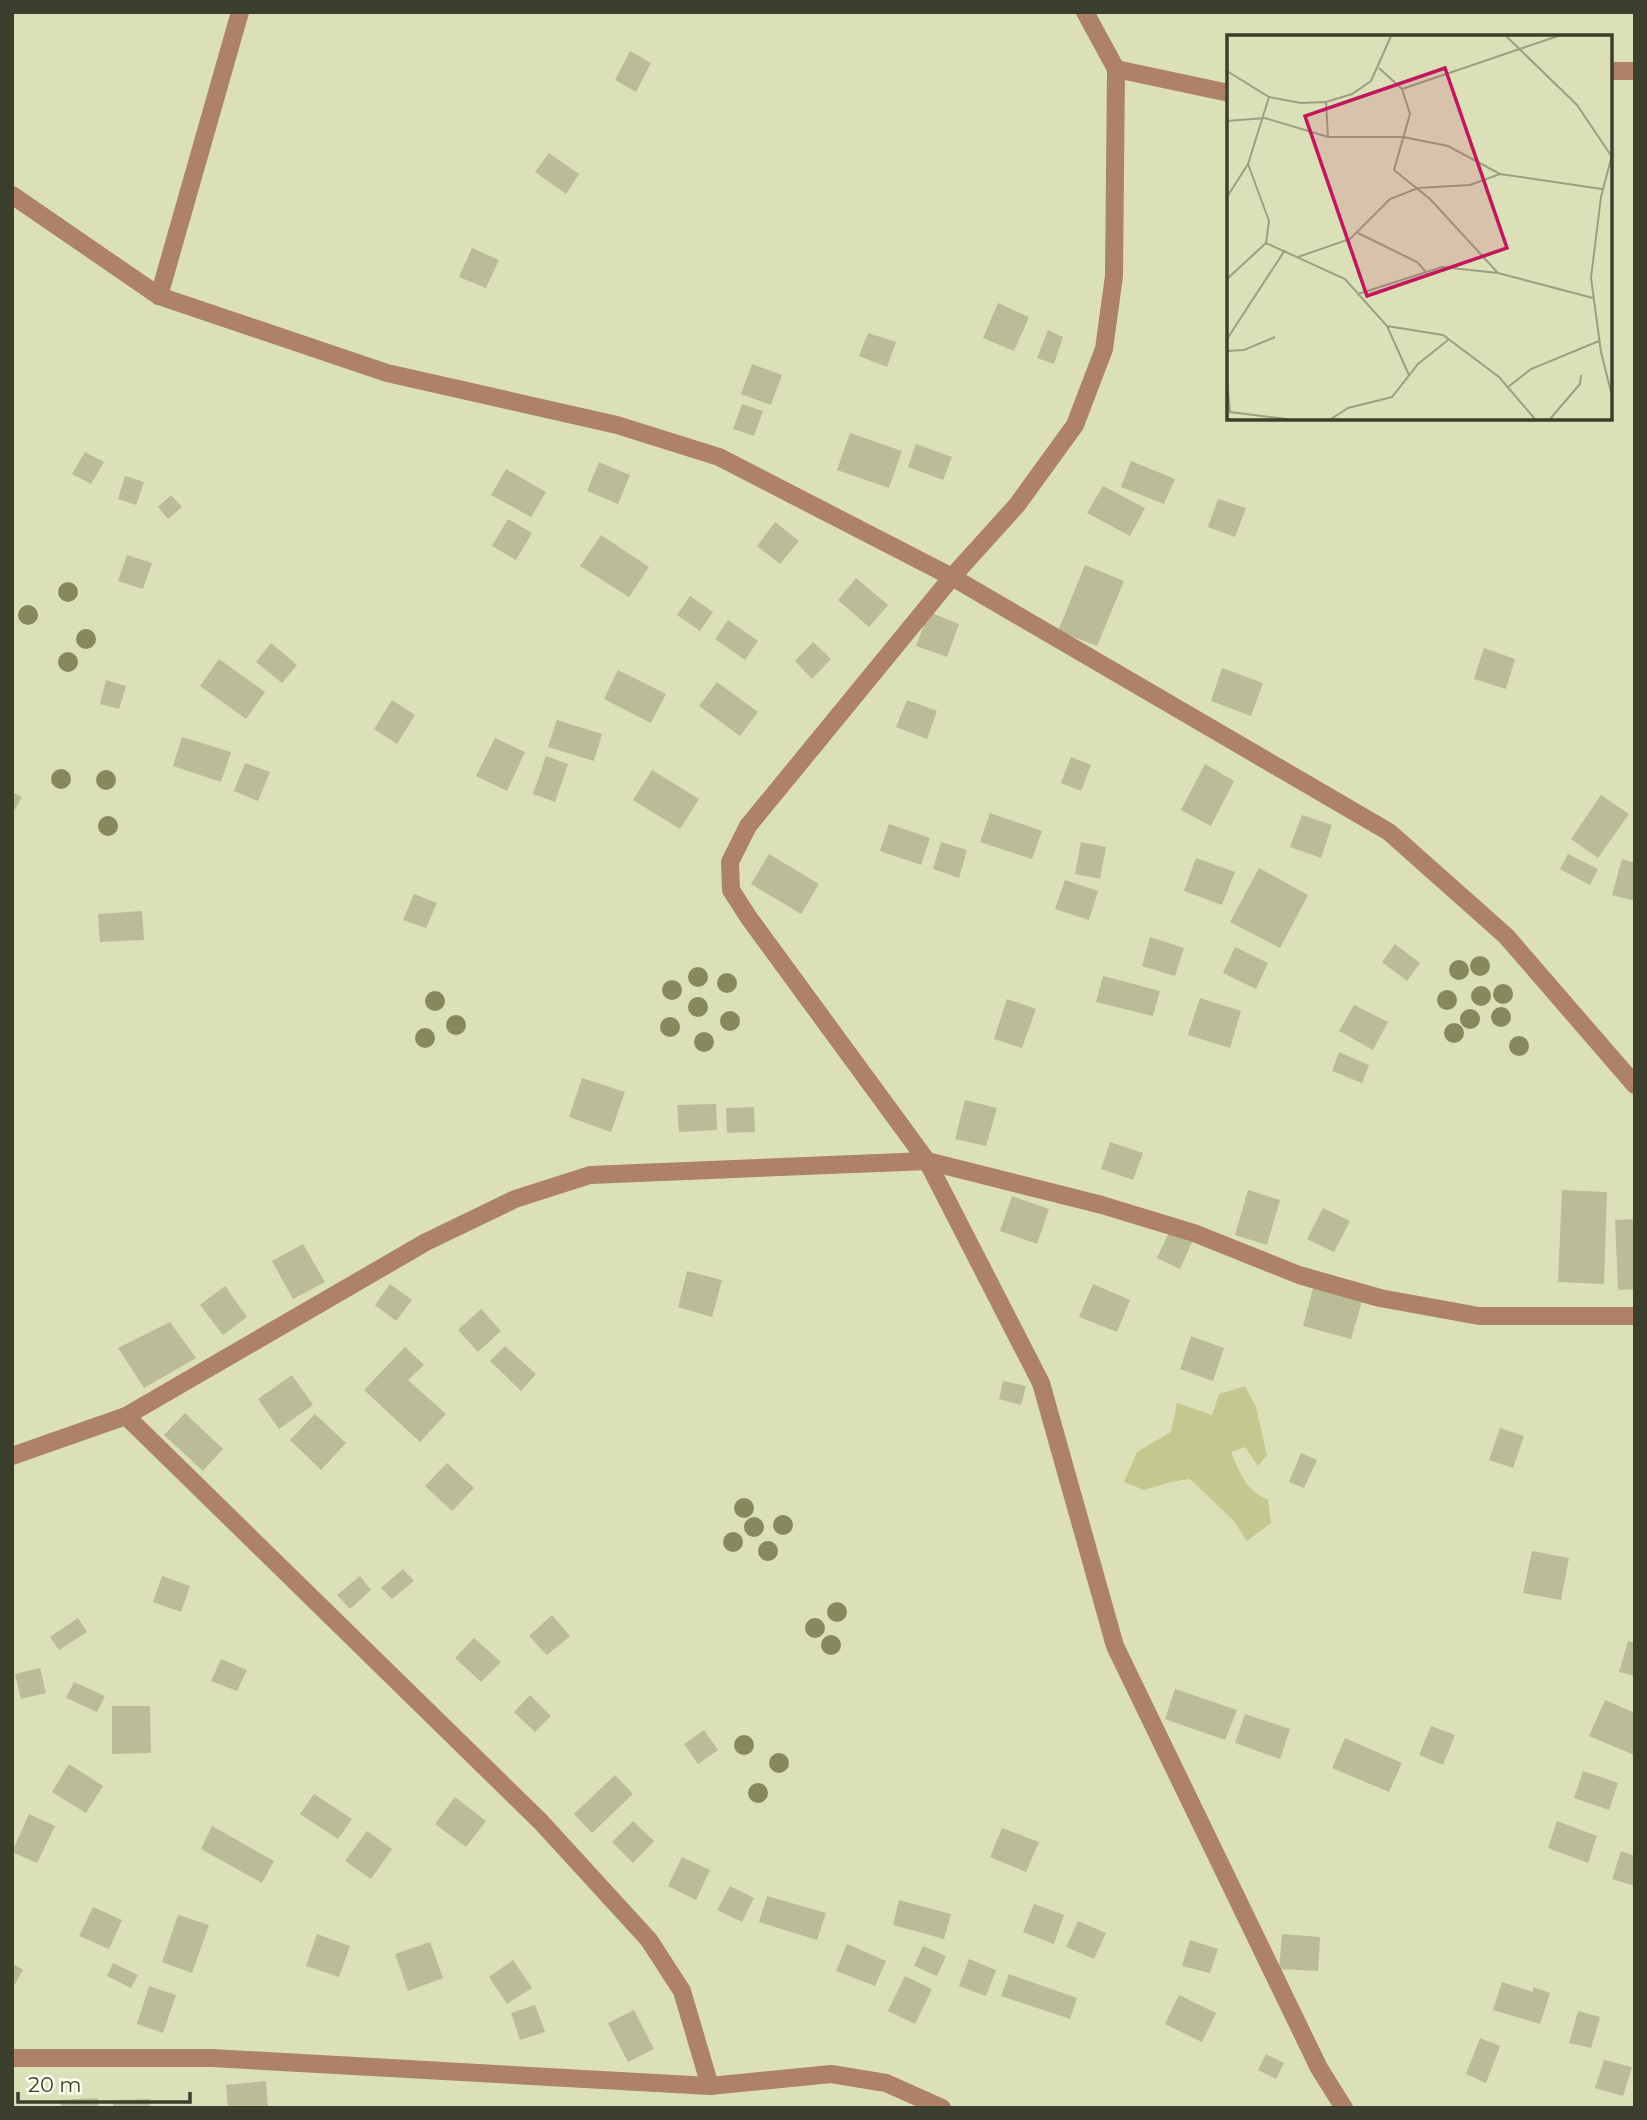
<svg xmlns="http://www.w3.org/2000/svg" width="1647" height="2120" font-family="Montserrat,sans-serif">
  <rect width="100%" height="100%" fill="#dce0b9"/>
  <path fill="#c3c88e" d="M1245,1386L1256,1407L1267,1455L1258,1466L1245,1447L1231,1452C1240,1473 1245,1490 1268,1500L1271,1523L1247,1541L1233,1520L1190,1479L1171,1482L1144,1490L1124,1482L1137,1452L1171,1432L1177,1403L1212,1415L1219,1394Z"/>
  <g fill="#b9bc97">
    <polygon points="630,51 651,63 636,92 615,80"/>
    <polygon points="549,153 579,174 566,194 535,172"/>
    <polygon points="472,248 499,260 486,288 459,277"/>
    <polygon points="998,303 1029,317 1014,351 983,338"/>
    <polygon points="1048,330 1063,337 1054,364 1037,358"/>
    <polygon points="868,333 896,342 887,367 859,356"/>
    <polygon points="752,364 782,375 771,405 741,394"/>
    <polygon points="742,404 763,411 754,436 733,429"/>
    <polygon points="850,433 902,451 889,488 837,470"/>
    <polygon points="916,444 952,457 943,480 908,467"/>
    <polygon points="85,452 104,462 91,484 72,474"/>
    <polygon points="1131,461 1175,479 1164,504 1121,487"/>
    <polygon points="599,462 630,475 618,504 587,491"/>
    <polygon points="506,469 546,492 531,517 491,495"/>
    <polygon points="125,476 144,482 136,505 118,499"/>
    <polygon points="1103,486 1145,508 1130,536 1087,513"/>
    <polygon points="171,495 182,507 168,519 158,507"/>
    <polygon points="1218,499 1246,508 1235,537 1208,527"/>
    <polygon points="508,519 532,533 516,560 492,546"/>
    <polygon points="775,522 799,541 780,564 757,546"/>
    <polygon points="601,535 649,567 629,597 580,566"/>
    <polygon points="127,555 152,563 143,589 118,581"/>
    <polygon points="1085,565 1124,581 1097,646 1058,631"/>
    <polygon points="856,578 888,605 869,627 838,600"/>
    <polygon points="690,596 713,612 700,631 677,615"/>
    <polygon points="929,612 959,624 947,657 916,646"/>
    <polygon points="728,620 758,641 745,660 715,639"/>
    <polygon points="813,642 831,659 812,679 795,661"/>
    <polygon points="271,643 297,665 282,683 256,662"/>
    <polygon points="1484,648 1515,659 1506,689 1474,679"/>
    <polygon points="219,659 265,692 246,719 200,686"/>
    <polygon points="1222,668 1263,683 1251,716 1211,701"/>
    <polygon points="618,670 666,694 651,723 604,699"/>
    <polygon points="106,680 126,686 119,709 100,704"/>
    <polygon points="717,682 758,712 740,736 699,706"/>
    <polygon points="392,700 415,715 397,744 374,729"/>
    <polygon points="907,700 937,711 927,739 896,727"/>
    <polygon points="557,720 602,734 594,761 548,747"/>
    <polygon points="182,737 231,752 221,782 173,766"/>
    <polygon points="495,738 525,752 507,791 476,776"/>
    <polygon points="546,756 568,764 555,802 533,794"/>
    <polygon points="1071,757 1091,765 1081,791 1061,783"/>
    <polygon points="245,763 270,772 258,801 234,791"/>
    <polygon points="1205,764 1234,781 1211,826 1181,810"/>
    <polygon points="652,770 699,799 680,829 633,800"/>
    <polygon points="12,792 22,797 12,815"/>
    <polygon points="1601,795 1629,814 1598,858 1571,839"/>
    <polygon points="990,813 1042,831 1032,859 980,842"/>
    <polygon points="1302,815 1332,825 1321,858 1290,847"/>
    <polygon points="889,824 930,838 921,865 880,851"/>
    <polygon points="941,842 967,850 959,878 933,869"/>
    <polygon points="1081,842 1106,847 1100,879 1075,874"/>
    <polygon points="769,854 819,884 801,914 751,884"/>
    <polygon points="1568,854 1598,869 1590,885 1560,869"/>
    <polygon points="1196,858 1235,872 1222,905 1184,891"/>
    <polygon points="1622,859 1635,863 1635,901 1612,895"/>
    <polygon points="1259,868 1308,895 1280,948 1230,922"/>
    <polygon points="1065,880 1098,891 1089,920 1055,909"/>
    <polygon points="414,894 437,903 426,928 403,920"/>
    <polygon points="142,911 144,940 100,942 98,914"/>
    <polygon points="1150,937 1184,948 1175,976 1142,966"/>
    <polygon points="1395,944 1420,963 1407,981 1382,962"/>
    <polygon points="1235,947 1268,963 1256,989 1223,973"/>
    <polygon points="1103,976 1160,991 1153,1016 1096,1002"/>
    <polygon points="1200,998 1241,1011 1230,1048 1188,1035"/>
    <polygon points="1007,999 1036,1009 1022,1048 994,1039"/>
    <polygon points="1354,1005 1388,1022 1373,1050 1339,1031"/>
    <polygon points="1339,1052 1369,1065 1362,1083 1332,1071"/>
    <polygon points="582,1078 625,1092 611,1132 569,1117"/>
    <polygon points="965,1100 997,1108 986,1146 955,1139"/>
    <polygon points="716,1104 717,1130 679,1132 677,1105"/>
    <polygon points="754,1107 755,1132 727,1133 726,1108"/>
    <polygon points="1110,1142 1143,1153 1133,1180 1101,1169"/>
    <polygon points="1248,1190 1280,1200 1267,1245 1235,1235"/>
    <polygon points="1562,1190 1607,1192 1604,1284 1558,1282"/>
    <polygon points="1012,1196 1049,1209 1037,1244 1000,1231"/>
    <polygon points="1323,1208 1350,1221 1334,1252 1307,1239"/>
    <polygon points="1635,1219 1635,1289 1618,1290 1615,1220"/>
    <polygon points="1170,1230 1193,1240 1180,1269 1157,1258"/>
    <polygon points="303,1244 325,1282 293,1299 272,1261"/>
    <polygon points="687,1271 722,1280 712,1317 678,1307"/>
    <polygon points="390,1284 412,1300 396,1321 375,1305"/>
    <polygon points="1093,1284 1130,1300 1117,1332 1079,1317"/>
    <polygon points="1314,1284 1363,1298 1351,1339 1303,1326"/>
    <polygon points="225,1286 247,1317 223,1335 200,1305"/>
    <polygon points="481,1309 501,1331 478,1352 458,1330"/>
    <polygon points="170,1322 196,1358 144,1388 118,1348"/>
    <polygon points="1191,1336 1224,1348 1213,1381 1180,1369"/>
    <polygon points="505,1346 536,1374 521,1391 490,1361"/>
    <polygon points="405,1347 424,1365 408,1380 446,1414 420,1442 364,1390"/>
    <polygon points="292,1375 313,1405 279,1429 258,1399"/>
    <polygon points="1003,1381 1026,1386 1021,1405 999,1399"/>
    <polygon points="185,1413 223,1449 203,1471 164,1435"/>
    <polygon points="315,1414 346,1443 321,1470 290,1440"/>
    <polygon points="1500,1428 1524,1436 1513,1468 1489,1460"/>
    <polygon points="1301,1453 1317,1460 1304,1488 1289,1482"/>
    <polygon points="447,1463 474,1488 452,1511 425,1486"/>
    <polygon points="1532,1551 1569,1558 1561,1600 1523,1593"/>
    <polygon points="403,1569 414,1581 392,1599 381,1588"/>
    <polygon points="162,1576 190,1586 181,1612 153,1602"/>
    <polygon points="360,1576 371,1590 350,1609 337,1595"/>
    <polygon points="552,1615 570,1636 547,1655 529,1636"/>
    <polygon points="78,1618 87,1632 59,1650 50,1637"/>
    <polygon points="474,1638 501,1662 481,1682 455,1658"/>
    <polygon points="1628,1641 1635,1643 1635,1676 1619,1672"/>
    <polygon points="221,1659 247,1670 237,1691 211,1681"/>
    <polygon points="40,1668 46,1693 21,1699 15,1674"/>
    <polygon points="74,1682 105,1696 97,1712 66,1698"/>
    <polygon points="1175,1689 1237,1710 1225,1740 1165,1719"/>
    <polygon points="530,1695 551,1716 535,1732 514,1712"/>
    <polygon points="1605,1700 1635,1713 1634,1755 1589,1736"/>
    <polygon points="112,1706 150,1706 151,1753 112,1754"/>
    <polygon points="1245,1714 1290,1729 1280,1759 1235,1743"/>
    <polygon points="1431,1726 1455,1735 1443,1765 1419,1755"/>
    <polygon points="704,1730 718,1750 698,1764 684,1744"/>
    <polygon points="1345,1738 1402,1763 1389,1792 1332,1768"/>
    <polygon points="69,1764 103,1786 86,1813 52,1792"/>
    <polygon points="1583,1771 1618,1783 1609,1810 1574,1798"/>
    <polygon points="615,1775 633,1794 592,1833 574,1814"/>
    <polygon points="314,1794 352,1819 338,1839 300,1814"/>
    <polygon points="455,1797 486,1821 466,1847 435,1824"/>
    <polygon points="29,1814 55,1826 37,1863 12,1852"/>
    <polygon points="633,1821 654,1841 633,1863 612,1842"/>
    <polygon points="1557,1821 1597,1836 1588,1863 1548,1848"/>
    <polygon points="212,1826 274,1861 262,1883 201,1849"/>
    <polygon points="1002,1828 1039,1842 1026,1872 990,1857"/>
    <polygon points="367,1831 392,1849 371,1879 345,1861"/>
    <polygon points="1621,1851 1635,1856 1635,1886 1612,1879"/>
    <polygon points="682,1857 710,1870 696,1900 668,1886"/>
    <polygon points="730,1886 754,1898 742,1922 717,1910"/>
    <polygon points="767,1896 826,1913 817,1940 759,1922"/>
    <polygon points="899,1900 951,1914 944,1939 893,1925"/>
    <polygon points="1034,1904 1064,1915 1054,1944 1023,1932"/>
    <polygon points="93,1907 122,1920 109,1949 79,1936"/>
    <polygon points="178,1915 209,1925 192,1973 162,1962"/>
    <polygon points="1078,1921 1106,1933 1094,1959 1066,1947"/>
    <polygon points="317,1934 350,1946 339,1977 306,1966"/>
    <polygon points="1282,1934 1320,1937 1318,1971 1279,1969"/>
    <polygon points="1190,1940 1218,1949 1210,1973 1182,1966"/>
    <polygon points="430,1942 443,1978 408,1991 395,1954"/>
    <polygon points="847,1944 886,1961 875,1986 836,1971"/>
    <polygon points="923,1946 946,1956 937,1976 914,1966"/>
    <polygon points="969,1959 996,1970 986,1996 959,1986"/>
    <polygon points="513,1960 532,1988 507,2004 489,1977"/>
    <polygon points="12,1963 23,1970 12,1989"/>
    <polygon points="113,1963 138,1975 131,1988 107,1976"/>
    <polygon points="1009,1974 1077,1998 1070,2019 1001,1996"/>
    <polygon points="905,1976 932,1989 915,2024 888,2011"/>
    <polygon points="1502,1982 1533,1992 1533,1987 1550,1993 1540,2024 1493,2010"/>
    <polygon points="149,1986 176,1995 163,2033 137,2024"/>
    <polygon points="1179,1995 1216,2013 1202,2042 1165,2024"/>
    <polygon points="535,2005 545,2032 520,2040 511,2013"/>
    <polygon points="634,2010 654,2049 628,2062 608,2023"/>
    <polygon points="1578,2011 1600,2017 1591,2048 1569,2043"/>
    <polygon points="1480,2038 1500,2046 1486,2083 1466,2074"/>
    <polygon points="1266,2054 1284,2063 1276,2079 1258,2070"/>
    <polygon points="1604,2060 1632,2067 1623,2096 1595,2088"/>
    <polygon points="266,2081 268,2108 228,2108 226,2085"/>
    <polygon points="98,2098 99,2108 61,2108 60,2100"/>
    <polygon points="150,2099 150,2108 113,2108 113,2100"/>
  </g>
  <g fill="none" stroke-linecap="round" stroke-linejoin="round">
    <g stroke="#ad8267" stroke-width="18">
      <polyline points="1085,12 1116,69 1114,276 1104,349 1075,425 1017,505 952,577 748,826 730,862 731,890 749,918 927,1161 1041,1383 1115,1646 1319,2068 1344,2108"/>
      <polyline points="1116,69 1229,93"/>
      <polyline points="1610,71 1635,71"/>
      <polyline points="12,195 159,296 387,373 617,425 719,457 952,577 1389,832 1506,936 1635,1085"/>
      <polyline points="159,296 240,12"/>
      <polyline points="126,1416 541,1822 649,1940 682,1991 710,2086"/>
      <polyline points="12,1456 126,1416 426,1242 515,1199 590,1175 927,1161 1102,1205 1194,1233 1299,1275 1380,1298 1479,1316 1635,1316"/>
      <polyline points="12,2058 212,2058 710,2086 831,2074 886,2083 942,2108"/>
    </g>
  </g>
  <g fill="#86895c">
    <circle cx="68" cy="592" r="10"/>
    <circle cx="28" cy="615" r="10"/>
    <circle cx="86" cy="639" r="10"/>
    <circle cx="68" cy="662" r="10"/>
    <circle cx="61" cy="779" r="10"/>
    <circle cx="106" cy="780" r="10"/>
    <circle cx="108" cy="826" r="10"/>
    <circle cx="1480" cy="966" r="10"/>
    <circle cx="1459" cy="970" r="10"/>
    <circle cx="698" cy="977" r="10"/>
    <circle cx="727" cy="983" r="10"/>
    <circle cx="672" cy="990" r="10"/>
    <circle cx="1503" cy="994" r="10"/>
    <circle cx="1481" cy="996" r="10"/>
    <circle cx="1447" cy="1000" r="10"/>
    <circle cx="435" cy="1001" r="10"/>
    <circle cx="698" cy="1007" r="10"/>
    <circle cx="1501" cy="1017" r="10"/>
    <circle cx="1470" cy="1019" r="10"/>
    <circle cx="730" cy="1021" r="10"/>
    <circle cx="456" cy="1025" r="10"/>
    <circle cx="670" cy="1027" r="10"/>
    <circle cx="1454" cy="1033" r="10"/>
    <circle cx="425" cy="1038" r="10"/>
    <circle cx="704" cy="1042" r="10"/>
    <circle cx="1519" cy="1046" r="10"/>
    <circle cx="744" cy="1508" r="10"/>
    <circle cx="783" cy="1525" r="10"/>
    <circle cx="754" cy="1527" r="10"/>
    <circle cx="733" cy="1542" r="10"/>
    <circle cx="768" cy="1551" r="10"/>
    <circle cx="837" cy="1612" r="10"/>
    <circle cx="815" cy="1628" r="10"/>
    <circle cx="831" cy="1645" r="10"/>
    <circle cx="744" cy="1745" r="10"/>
    <circle cx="779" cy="1763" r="10"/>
    <circle cx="758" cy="1793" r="10"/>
  </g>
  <g transform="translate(1227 35)">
    <rect width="385" height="385" fill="#dce0b9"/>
    <path fill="none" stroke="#9c9f81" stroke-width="2" d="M279,1L350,70L385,122M152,33L175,54L183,79L167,135L203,164L271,238M0,36L42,62L74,68L99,67M175,54L331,1M0,86L38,83L101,102H176L221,111L273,139L375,154M101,102L99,67L125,59L144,46L164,1M385,120L374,162L364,243L374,317L385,361M21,129L42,186L39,208M0,162L21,129L42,62M131,198L190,227L200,238M71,222L123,204L163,164L191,153L243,150L273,139M0,244L39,208L118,244L160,291L182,340M131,259L215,232L271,238L366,263M160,291L216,300L272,342L308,384M0,304L58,215M0,316L17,315L48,302M0,346L3,377L60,384M281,352L304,334L372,306M104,384L121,373L165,362L191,329L221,305M323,384L353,349L354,340"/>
    <path fill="#c2185b" fill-opacity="0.15" stroke="#c2185b" stroke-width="3.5" d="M218,33L280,213L140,261L78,81Z"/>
    <rect width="385" height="385" fill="none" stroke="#3c3e2e" stroke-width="3.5"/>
  </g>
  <rect width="1647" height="2120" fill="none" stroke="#3c3e2e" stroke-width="28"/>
  <path d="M18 2092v10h172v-10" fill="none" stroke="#3c3e2e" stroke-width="3.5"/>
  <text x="28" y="2092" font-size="21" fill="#3c3e2e" stroke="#fdffef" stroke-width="5" paint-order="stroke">20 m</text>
</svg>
